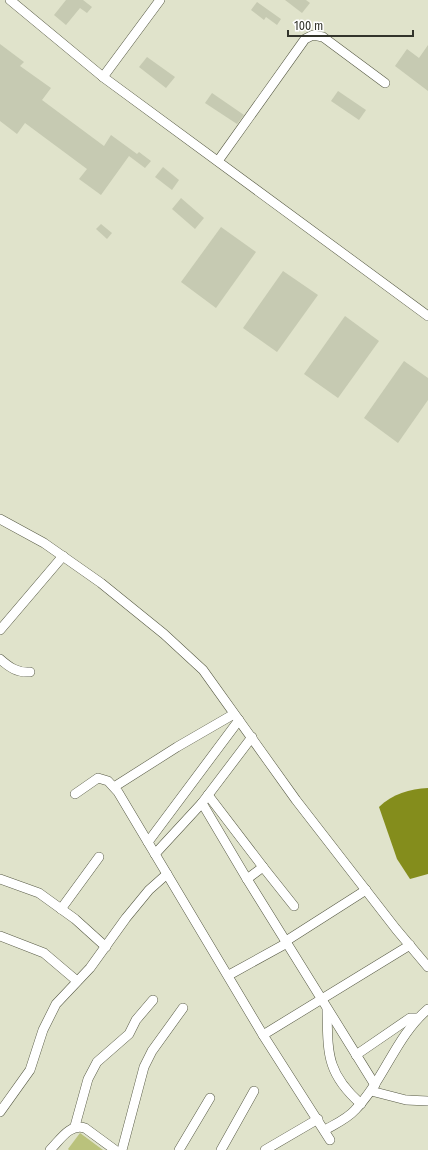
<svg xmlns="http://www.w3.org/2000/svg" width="428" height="1150" font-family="'Fira Sans Condensed',sans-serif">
  <rect width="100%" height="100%" fill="#e0e3cb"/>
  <polygon fill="#bac27c" points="80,1133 103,1150 69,1150 68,1149"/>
  <path fill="#848d1c" d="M428,788V874L410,879L397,859L379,807C392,794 410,789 428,788Z"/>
  <g fill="#c6cab2">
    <polygon points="66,0 83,0 92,7 87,13 80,8 66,25 54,15"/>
    <polygon points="285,0 306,0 310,3 302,13"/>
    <polygon points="257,2 281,19 277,25 266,17 264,20 251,10"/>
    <polygon points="0,44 24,62 20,66 51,88 42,100 104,146 111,135 137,154 139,152 151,161 145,168 129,156 101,195 79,179 87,169 25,123 17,134 0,121"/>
    <polygon points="428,45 428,91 395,66 407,49 419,58"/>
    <polygon points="147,57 175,77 166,88 139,67"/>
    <polygon points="338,91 366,110 359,120 331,101"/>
    <polygon points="212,93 244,115 237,124 205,103"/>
    <polygon points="163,167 179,180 172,190 155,177"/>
    <polygon points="181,198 204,218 195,229 172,209"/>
    <polygon points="101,224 112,233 107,239 96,229"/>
    <polygon points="221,227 256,252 216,308 181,282"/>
    <polygon points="283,271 318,295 277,352 243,328"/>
    <polygon points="345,316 379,341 338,398 304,374"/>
    <polygon points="404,361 428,378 428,400 398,443 364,418"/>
  </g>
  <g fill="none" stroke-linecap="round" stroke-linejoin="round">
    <defs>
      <g id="minor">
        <polyline points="10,0 103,77 428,316"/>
        <polyline points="103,77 160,0"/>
        <polyline points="218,161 305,39 313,35 323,37 385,83"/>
        <polyline points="0,519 44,543 101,583 164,634 203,670 296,800 396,929 428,967"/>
        <polyline points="0,630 63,556"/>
        <path d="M0,659C9,667 17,673 30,672"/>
        <polyline points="252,737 202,803 247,879 375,1085"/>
        <polyline points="114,787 177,747 234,714"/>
        <polyline points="75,794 98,778 108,781 118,792 263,1035 330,1140"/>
        <polyline points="208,795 263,867"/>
        <polyline points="148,842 239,720"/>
        <polyline points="155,854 202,803"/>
        <polyline points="0,879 39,893 75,919 106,947"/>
        <polyline points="247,879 263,867 294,906"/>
        <polyline points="61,909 99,857"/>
        <polyline points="0,936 44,953 77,981"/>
        <polyline points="286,941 366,890"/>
        <polyline points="229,975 287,943"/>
        <path d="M327,1010C328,1053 326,1073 361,1104"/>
        <polyline points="263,1035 410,945"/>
        <polyline points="356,1055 410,1018 416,1018"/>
        <polyline points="371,1091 406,1100 428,1101"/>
        <polyline points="0,1112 30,1070 43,1030 56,1004 90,968 126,918 149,890 167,874"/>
        <polyline points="75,1126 88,1079 97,1062 129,1034 136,1020 153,1000"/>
        <path d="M325,1130C335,1124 347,1119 355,1110C384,1080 396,1036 428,1009"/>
        <path d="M50,1150C60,1140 70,1123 85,1128L115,1150"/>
        <polyline points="122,1150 144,1067 152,1051 183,1008"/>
        <polyline points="179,1150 210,1098"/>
        <polyline points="221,1150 254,1091"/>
        <polyline points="265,1150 318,1119"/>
      </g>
    </defs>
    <use href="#minor" stroke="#575a45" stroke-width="10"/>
    <use href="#minor" stroke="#fff" stroke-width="9"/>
  </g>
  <path d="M288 30v6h125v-6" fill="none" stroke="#33342b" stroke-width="2"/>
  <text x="294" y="30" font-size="12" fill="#33342b" stroke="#ffffff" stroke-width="3" paint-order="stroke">100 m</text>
</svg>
